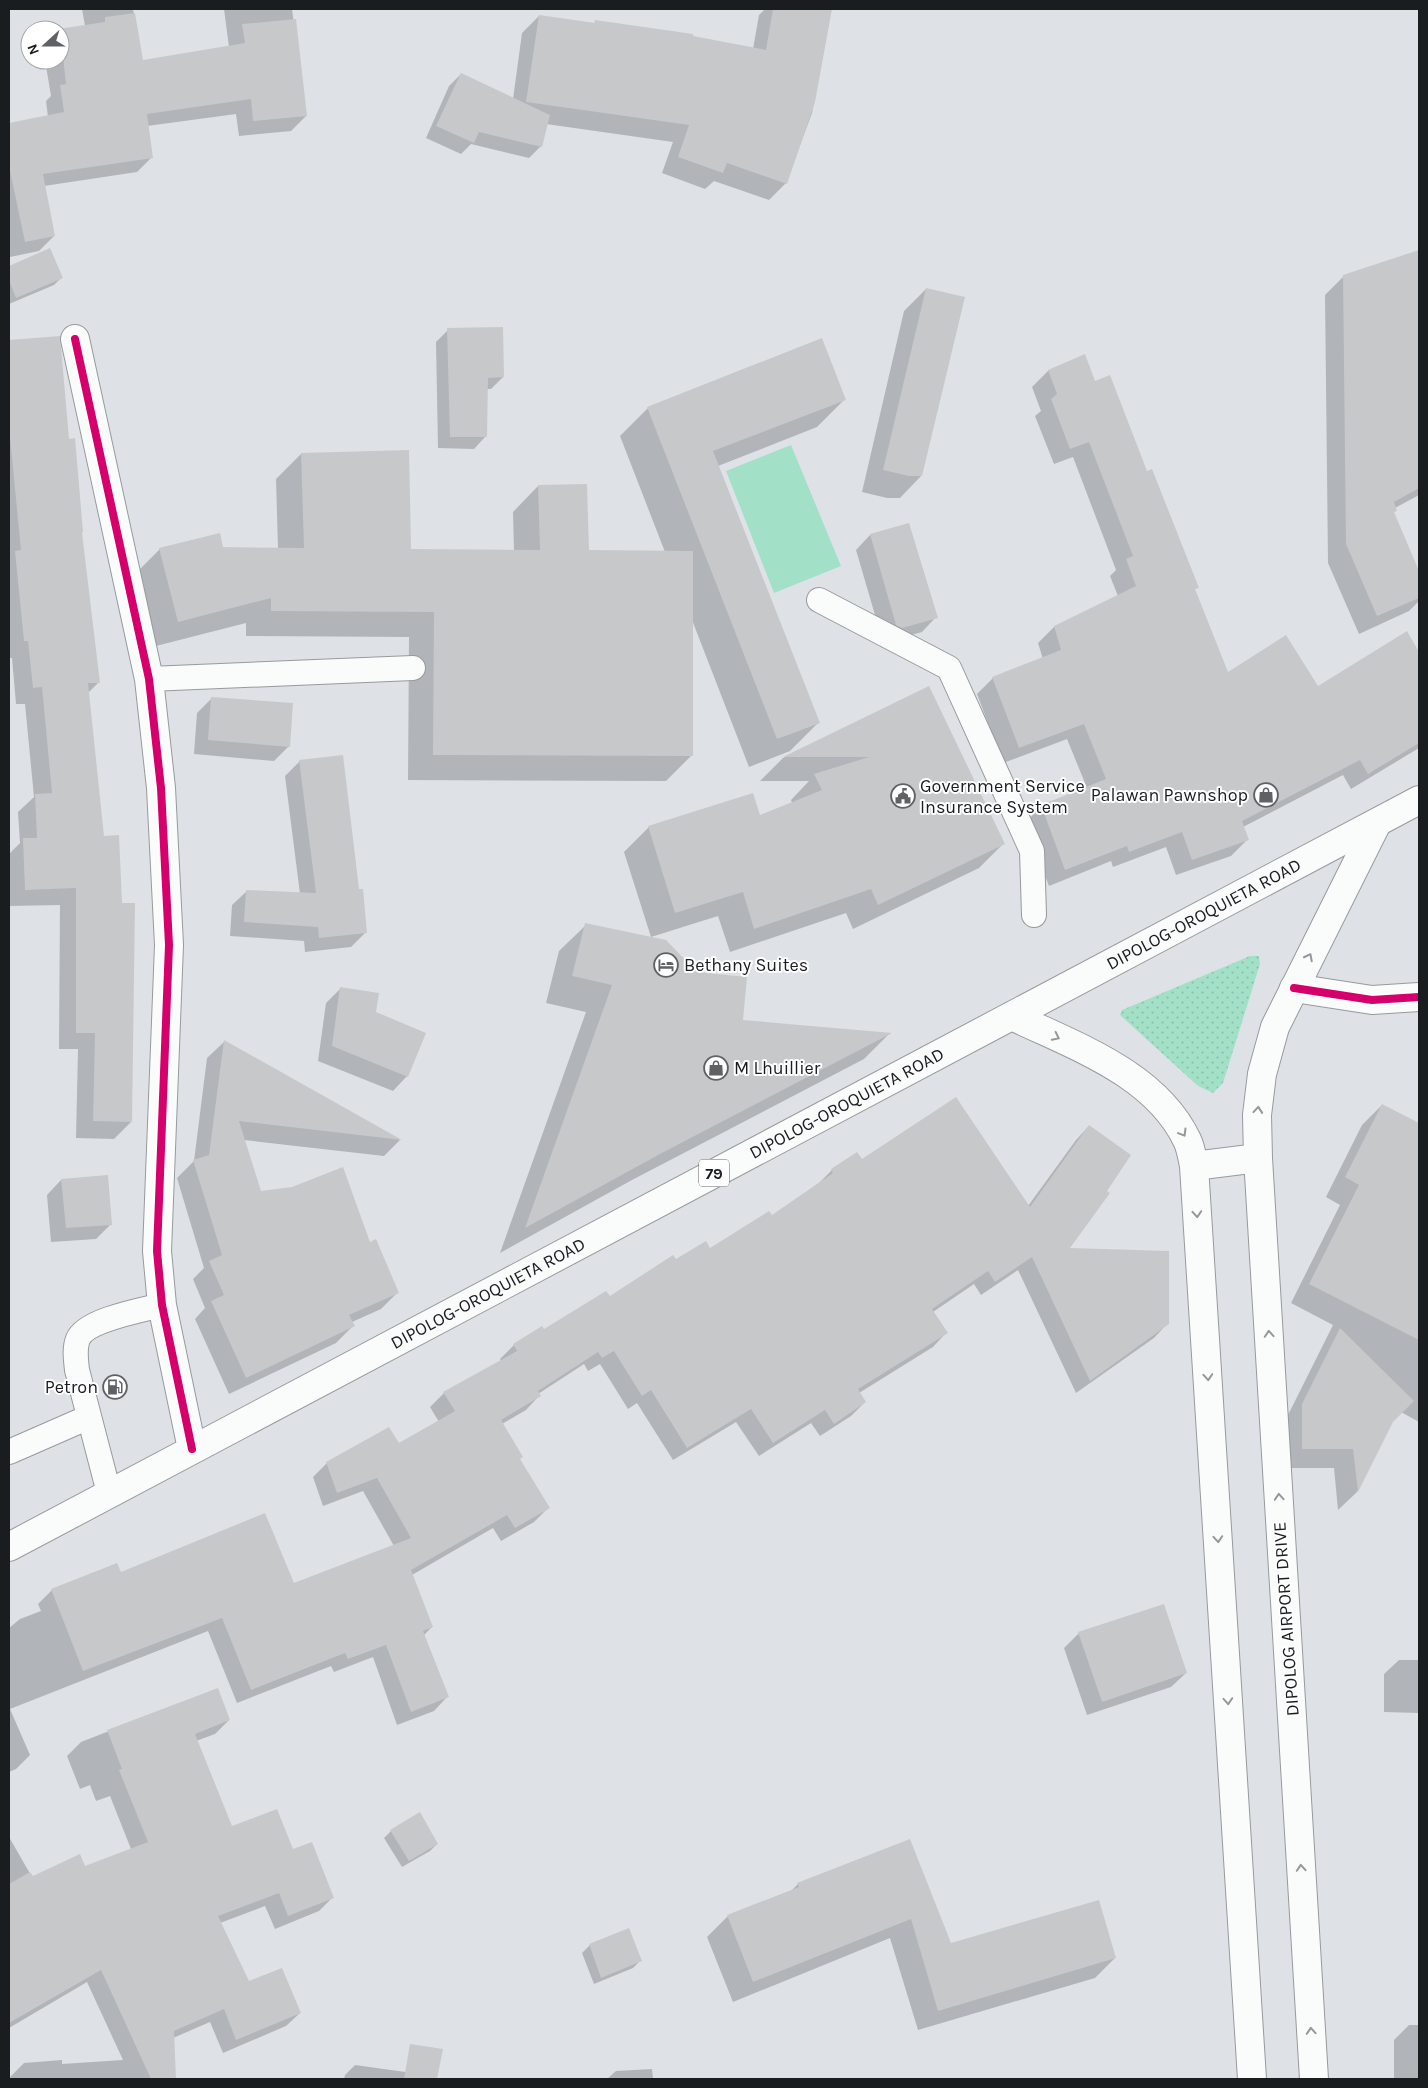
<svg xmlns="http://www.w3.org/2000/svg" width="1428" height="2088" font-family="Karla,sans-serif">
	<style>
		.grass { fill: url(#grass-dots) }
		.garden { fill: #a3e0c8 }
		.shadow { fill: #0003 }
		.building { fill: #c7c8c9 }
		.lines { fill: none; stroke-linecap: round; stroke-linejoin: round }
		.service-casing { stroke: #979a9d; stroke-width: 26 }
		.minor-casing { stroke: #979a9d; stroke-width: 30 }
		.secondary-casing { stroke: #979a9d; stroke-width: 30 }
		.trunk-casing { stroke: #979a9d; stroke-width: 30 }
		.service { stroke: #fafbfb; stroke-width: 24 }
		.minor { stroke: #fafbfb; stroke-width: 28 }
		.secondary { stroke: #fafbfb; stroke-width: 28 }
		.trunk { stroke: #fafbfb; stroke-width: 28 }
		.cycleway-casing { stroke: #fff; stroke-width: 11 }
		.cycleway { stroke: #d6006c; stroke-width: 8 }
		.oneway { stroke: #959798 }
		.labels { text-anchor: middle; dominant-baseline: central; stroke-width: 4; stroke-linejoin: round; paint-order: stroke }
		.shield { fill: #fff; stroke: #5f6163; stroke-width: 1 }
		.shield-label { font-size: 16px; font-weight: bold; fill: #1a1d20 }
		.poi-label { font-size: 18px; fill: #1a1d20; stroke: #fff; text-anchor: start }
		.street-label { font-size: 18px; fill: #1a1d20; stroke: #fff }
	</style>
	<defs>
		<pattern id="grass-dots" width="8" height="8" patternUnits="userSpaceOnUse" patternTransform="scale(1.25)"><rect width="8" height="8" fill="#a3e0c8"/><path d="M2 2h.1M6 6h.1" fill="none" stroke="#8cc0ac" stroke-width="1.8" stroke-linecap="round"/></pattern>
	</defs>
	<rect width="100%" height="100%" fill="#dee2e6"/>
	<path class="grass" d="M 1250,956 L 1259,956 L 1260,964 L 1223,1083 L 1213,1093 L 1198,1086 L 1120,1015 L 1122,1010 Z"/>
	<path class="garden" d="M 791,445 L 841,566 L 774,593 L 726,471 Z"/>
	<path class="shadow" d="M 82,9 L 133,9 L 142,61 L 229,47 L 224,9 L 292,9 L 306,116 L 291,131 L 239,136 L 236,114 L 147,126 L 152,157 L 137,172 L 44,186 L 54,236 L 39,251 L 10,257 L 9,125 L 48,117 L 46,101 L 51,96 L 45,60 L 60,60 L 58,30 L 85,26 Z
		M 765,9 L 831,9 L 812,113 L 786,183 L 769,200 L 714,181 L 705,189 L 662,173 L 673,142 L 546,124 L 541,146 L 529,158 L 471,144 L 461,154 L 426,138 L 449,86 L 461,74 L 513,99 L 522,33 L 539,16 L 593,24 L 596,21 L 753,49 L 759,15 Z
		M 50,249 L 61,278 L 54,285 L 9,304 L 9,267 Z
		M 1419,251 L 1419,495 L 1395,508 L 1393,513 L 1419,574 L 1419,601 L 1409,611 L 1359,634 L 1328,563 L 1325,295 L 1344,276 Z
		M 926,289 L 921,476 L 900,498 L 887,498 L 862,492 L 904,311 Z
		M 448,330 L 503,377 L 491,389 L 486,389 L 486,436 L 474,449 L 438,448 L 436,342 Z
		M 59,337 L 68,440 L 99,682 L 88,693 L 131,1122 L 114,1139 L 76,1138 L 78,1049 L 59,1049 L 60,905 L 9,906 L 9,854 L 20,843 L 18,812 L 34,797 L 25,704 L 16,704 L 12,658 L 9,658 L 9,342 Z
		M 1084,356 L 1094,383 L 1146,473 L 1197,587 L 1194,590 L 1227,674 L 1318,687 L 1406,633 L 1419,655 L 1419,748 L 1351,789 L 1343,775 L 1243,827 L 1247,840 L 1231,856 L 1176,875 L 1166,847 L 1113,867 L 1111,861 L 1049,886 L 1025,823 L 1041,806 L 1087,788 L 1067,739 L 1003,763 L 977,694 L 993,678 L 1043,659 L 1038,643 L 1054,627 L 1118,596 L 1110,576 L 1116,570 L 1073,457 L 1054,464 L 1035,416 L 1041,411 L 1032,387 L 1048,371 Z
		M 845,399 L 817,427 L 718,466 L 818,723 L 790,751 L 749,767 L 692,620 L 691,756 L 666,781 L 408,780 L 409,637 L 246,636 L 246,623 L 152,647 L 134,575 L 160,549 L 278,549 L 276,479 L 301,454 L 410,550 L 514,551 L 513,512 L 538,486 L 588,551 L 665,552 L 620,436 L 648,408 Z
		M 908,524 L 936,617 L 922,632 L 887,642 L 882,639 L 856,550 L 870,535 Z
		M 928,688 L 1003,844 L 979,868 L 853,929 L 846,913 L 730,952 L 718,916 L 651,937 L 624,852 L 649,827 L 759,816 L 792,803 L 791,800 L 809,781 L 760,781 L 783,758 Z
		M 212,698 L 289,746 L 274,761 L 194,754 L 197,713 Z
		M 300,761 L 357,890 L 366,932 L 351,947 L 305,952 L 304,941 L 230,936 L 232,905 L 247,891 L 300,894 L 285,776 Z
		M 586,925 L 742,1021 L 889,1034 L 864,1059 L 632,1180 L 500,1253 L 586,1012 L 546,1003 L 559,951 Z
		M 341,988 L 375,1013 L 407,1076 L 393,1091 L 318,1061 L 326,1003 Z
		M 224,1042 L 400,1140 L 384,1156 L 244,1140 L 260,1193 L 293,1189 L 369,1243 L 398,1292 L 381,1309 L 352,1322 L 353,1326 L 336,1343 L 229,1394 L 195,1319 L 205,1308 L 193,1279 L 204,1268 L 177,1178 L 194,1161 L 207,1058 Z
		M 1382,1105 L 1419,1125 L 1419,1422 L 1401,1412 L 1392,1421 L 1357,1492 L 1338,1510 L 1334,1468 L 1283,1468 L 1283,1425 L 1333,1325 L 1291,1303 L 1340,1205 L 1326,1197 L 1362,1125 Z
		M 1089,1126 L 1067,1249 L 1168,1323 L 1154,1338 L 1076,1393 L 1018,1270 L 981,1295 L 974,1284 L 933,1312 L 946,1333 L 933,1347 L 859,1393 L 865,1402 L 851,1416 L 820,1436 L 811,1423 L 759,1456 L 736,1422 L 673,1460 L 637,1403 L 628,1409 L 600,1364 L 588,1371 L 584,1364 L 538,1394 L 539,1396 L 526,1410 L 502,1424 L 519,1460 L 548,1508 L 534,1522 L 501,1541 L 493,1528 L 412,1575 L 432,1627 L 424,1635 L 447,1697 L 434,1711 L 397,1725 L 373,1657 L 334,1672 L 331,1666 L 237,1703 L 208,1631 L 10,1709 L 30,1755 L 16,1769 L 9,1772 L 9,1628 L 20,1619 L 41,1611 L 38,1604 L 52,1590 L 120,1574 L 293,1584 L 394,1546 L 363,1491 L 323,1506 L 313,1477 L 327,1463 L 398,1445 L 439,1422 L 430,1407 L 444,1393 L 501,1361 L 500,1359 L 514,1345 L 609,1298 L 676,1261 L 710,1250 L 771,1217 L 818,1184 L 832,1170 L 862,1161 L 1028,1206 L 1076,1140 Z
		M 61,1180 L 111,1224 L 96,1239 L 51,1242 L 47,1195 Z
		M 1079,1633 L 1186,1673 L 1171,1687 L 1087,1715 L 1064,1648 Z
		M 1399,1660 L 1419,1660 L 1419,1713 L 1384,1712 L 1384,1674 Z
		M 217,1689 L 229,1720 L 215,1734 L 196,1741 L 231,1828 L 292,1851 L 332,1898 L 319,1911 L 275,1929 L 265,1906 L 220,1923 L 249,1983 L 300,2013 L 286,2026 L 223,2053 L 210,2022 L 173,2038 L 174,2079 L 11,2079 L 10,2077 L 24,2063 L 62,2060 L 62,2064 L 123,2060 L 87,1982 L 9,2028 L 9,1837 L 32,1877 L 84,1868 L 131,1849 L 110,1796 L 96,1801 L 90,1785 L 80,1789 L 67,1756 L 81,1742 Z
		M 391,1831 L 437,1844 L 430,1851 L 402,1867 L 384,1838 Z
		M 909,1841 L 950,1945 L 1115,1958 L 1095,1978 L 918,2030 L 890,1938 L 733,2002 L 707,1937 L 727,1917 L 791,1891 L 798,1884 Z
		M 628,1930 L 640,1961 L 633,1968 L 594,1984 L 582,1953 L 589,1946 Z
		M 1409,2025 L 1419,2025 L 1419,2079 L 1394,2079 L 1394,2040 Z
		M 355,2065 L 427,2075 L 426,2079 L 344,2079 L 345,2075 Z
		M 652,2069 L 653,2079 L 607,2079 L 616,2071 Z"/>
	<path class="building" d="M 773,9 L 832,9 L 815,102 L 787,184 L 727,163 L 723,173 L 678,157 L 689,125 L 526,102 L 539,15 L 595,23 L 595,20 L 693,34 L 693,36 L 766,50 Z
		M 135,13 L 143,60 L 245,43 L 242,24 L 296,19 L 307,116 L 253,121 L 251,99 L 147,114 L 153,158 L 43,174 L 55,236 L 25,242 L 9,166 L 9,123 L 64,112 L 60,85 L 66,84 L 60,30 L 58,29 L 105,22 L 105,17 Z
		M 461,73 L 550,115 L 542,147 L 479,132 L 474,143 L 436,126 Z
		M 50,248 L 63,278 L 16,298 L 9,280 L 9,266 Z
		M 1419,250 L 1419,488 L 1394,502 L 1397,511 L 1394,512 L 1419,571 L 1419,598 L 1377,616 L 1346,544 L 1343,275 Z
		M 926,288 L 965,297 L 922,476 L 909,476 L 883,470 Z
		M 503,327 L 504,377 L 488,378 L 487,437 L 450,437 L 447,328 Z
		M 60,336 L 69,439 L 75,438 L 83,532 L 82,533 L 100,683 L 88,683 L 104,836 L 119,835 L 122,903 L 135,903 L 132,1122 L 93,1121 L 95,1033 L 76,1033 L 76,888 L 25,890 L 23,838 L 37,838 L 35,794 L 52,793 L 42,687 L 33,688 L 28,641 L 24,641 L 15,551 L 21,550 L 9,427 L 9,340 Z
		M 822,338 L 846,400 L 713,451 L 820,723 L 777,739 L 647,407 Z
		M 1085,354 L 1095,381 L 1110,375 L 1147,471 L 1152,469 L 1199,588 L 1195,589 L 1228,672 L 1286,635 L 1318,686 L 1407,631 L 1419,652 L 1419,743 L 1368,774 L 1360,760 L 1242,821 L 1249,840 L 1192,860 L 1182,832 L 1129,852 L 1127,846 L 1065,870 L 1041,805 L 1106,779 L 1084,724 L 1019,748 L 992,677 L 1061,650 L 1054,626 L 1136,586 L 1126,559 L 1133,556 L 1089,442 L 1070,449 L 1051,399 L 1057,394 L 1048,370 Z
		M 409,450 L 411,549 L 540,550 L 538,485 L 587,484 L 589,550 L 693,551 L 693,756 L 433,755 L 434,612 L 271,611 L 271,598 L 178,622 L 159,548 L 220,533 L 223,547 L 304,548 L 301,453 Z
		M 909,523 L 938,618 L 902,628 L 896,625 L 870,534 Z
		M 929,686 L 1005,844 L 878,905 L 871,889 L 754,929 L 743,892 L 675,913 L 648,826 L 753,793 L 760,815 L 822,790 L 814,774 L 869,757 L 783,757 Z
		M 211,697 L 293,703 L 290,747 L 208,740 Z
		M 343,755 L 359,889 L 363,889 L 367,933 L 319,938 L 318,927 L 244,922 L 246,890 L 316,893 L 299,760 Z
		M 585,923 L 666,940 L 697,972 L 747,977 L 743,1020 L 892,1033 L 660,1154 L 525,1228 L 612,985 L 572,976 Z
		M 340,987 L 379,993 L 376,1012 L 426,1033 L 408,1077 L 332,1046 Z
		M 224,1040 L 402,1140 L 239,1121 L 261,1191 L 292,1187 L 343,1167 L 370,1242 L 376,1239 L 399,1293 L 349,1315 L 355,1326 L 246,1378 L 211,1301 L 224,1295 L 209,1261 L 222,1255 L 193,1160 L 209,1155 Z
		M 956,1097 L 1030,1207 L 1089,1125 L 1131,1155 L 1107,1191 L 1110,1193 L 1070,1248 L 1169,1251 L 1169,1324 L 1090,1381 L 1032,1257 L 995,1282 L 988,1271 L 932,1309 L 948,1333 L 858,1389 L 866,1402 L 834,1424 L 825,1410 L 773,1443 L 751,1409 L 687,1448 L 651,1390 L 642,1396 L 614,1351 L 602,1358 L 598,1352 L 538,1391 L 541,1396 L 501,1420 L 523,1457 L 520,1459 L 550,1508 L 515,1528 L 507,1515 L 411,1570 L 433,1627 L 423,1631 L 449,1697 L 411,1712 L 386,1645 L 348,1659 L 345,1653 L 251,1690 L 222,1618 L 83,1671 L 51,1589 L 117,1563 L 121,1572 L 265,1513 L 294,1583 L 411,1538 L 377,1478 L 337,1493 L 326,1462 L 389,1427 L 399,1443 L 455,1411 L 443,1392 L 517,1351 L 513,1344 L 542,1326 L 544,1329 L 606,1291 L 610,1296 L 673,1255 L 676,1259 L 706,1241 L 710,1248 L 769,1211 L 772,1215 L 833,1173 L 831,1169 L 857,1152 L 862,1159 Z
		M 1382,1104 L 1419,1123 L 1419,1340 L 1309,1284 L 1359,1185 L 1345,1177 Z
		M 108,1175 L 112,1225 L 66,1228 L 61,1179 Z
		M 1340,1328 L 1414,1401 L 1393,1422 L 1358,1492 L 1353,1449 L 1302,1449 L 1302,1404 Z
		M 1164,1604 L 1187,1673 L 1102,1702 L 1078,1632 Z
		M 218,1688 L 230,1720 L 195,1734 L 232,1826 L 277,1809 L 293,1849 L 312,1842 L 334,1898 L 288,1916 L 279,1893 L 218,1916 L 249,1981 L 282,1968 L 301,2013 L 236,2040 L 224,2009 L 174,2031 L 176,2079 L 151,2079 L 101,1970 L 9,2023 L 9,1884 L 30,1872 L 33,1876 L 80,1854 L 85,1866 L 148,1842 L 119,1770 L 122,1769 L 107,1730 Z
		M 420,1812 L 438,1844 L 409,1861 L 390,1830 Z
		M 910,1839 L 951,1943 L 1099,1900 L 1116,1958 L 938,2011 L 911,1919 L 753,1982 L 727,1915 L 799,1887 L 797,1883 Z
		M 629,1928 L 642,1961 L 601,1978 L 589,1944 Z
		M 410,2044 L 443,2049 L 437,2079 L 404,2079 Z"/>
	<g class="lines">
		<g class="service-casing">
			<path id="service" d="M 819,600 L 949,668 L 1032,851 L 1034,915
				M 149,679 L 413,668
				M 9,1452 L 89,1417
				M 109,1493 L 77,1370 C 76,1360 74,1349 78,1339 C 86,1320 142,1310 162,1305"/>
		</g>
		<g class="minor-casing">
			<path id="minor" d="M 75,339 L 149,679 L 161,788 L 169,945 L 157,1251 L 162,1305 L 192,1449
				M 1294,988 L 1372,1000 L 1419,997"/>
		</g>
		<g class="secondary-casing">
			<path id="secondary" d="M 1012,1016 C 1074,1046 1155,1073 1187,1140 C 1191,1148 1192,1157 1194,1166 L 1252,2079
				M 1194,1166 L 1258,1158
				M 1314,2079 L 1258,1158 L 1257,1115 L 1262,1074 L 1275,1027 L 1377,823"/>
		</g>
		<g class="trunk-casing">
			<g id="trunk">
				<path id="s1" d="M 9,1547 L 1419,800"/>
			</g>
		</g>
		<use href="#service" class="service"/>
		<use href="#minor" class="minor"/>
		<use href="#secondary" class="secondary"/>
		<use href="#trunk" class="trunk"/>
		<g class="cycleway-casing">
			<path id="cycleway" d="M 75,339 L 149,679 L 161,788 L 169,945 L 157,1251 L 162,1305 L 192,1449
				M 1294,988 L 1372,1000 L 1419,997"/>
		</g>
		<use href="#cycleway" class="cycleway"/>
	</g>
	<defs><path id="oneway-chevron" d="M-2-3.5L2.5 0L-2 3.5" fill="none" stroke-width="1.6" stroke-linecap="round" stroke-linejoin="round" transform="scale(1.25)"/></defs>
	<g class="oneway">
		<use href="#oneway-chevron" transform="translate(1309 957) rotate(-63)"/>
		<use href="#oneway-chevron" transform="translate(1056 1037) rotate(26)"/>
		<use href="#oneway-chevron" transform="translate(1258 1110) rotate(-85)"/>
		<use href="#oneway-chevron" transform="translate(1183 1133) rotate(59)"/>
		<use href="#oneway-chevron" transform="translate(1197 1214) rotate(86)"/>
		<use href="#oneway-chevron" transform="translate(1269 1334) rotate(-94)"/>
		<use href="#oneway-chevron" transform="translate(1208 1377) rotate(86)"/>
		<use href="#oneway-chevron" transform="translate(1279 1497) rotate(-94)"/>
		<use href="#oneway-chevron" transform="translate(1218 1539) rotate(86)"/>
		<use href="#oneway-chevron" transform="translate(1228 1701) rotate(86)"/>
		<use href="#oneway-chevron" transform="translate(1301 1868) rotate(-94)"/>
		<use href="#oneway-chevron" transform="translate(1311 2031) rotate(-94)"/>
	</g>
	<defs>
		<g id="shop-ring" transform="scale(1.25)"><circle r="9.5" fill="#fff" stroke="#5f6265" stroke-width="1.5"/><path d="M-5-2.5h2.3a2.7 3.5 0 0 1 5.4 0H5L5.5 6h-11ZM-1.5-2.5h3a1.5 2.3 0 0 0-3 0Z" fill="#5f6265"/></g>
		<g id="civic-ring" transform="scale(1.25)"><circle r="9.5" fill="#fff" stroke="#5f6265" stroke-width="1.5"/><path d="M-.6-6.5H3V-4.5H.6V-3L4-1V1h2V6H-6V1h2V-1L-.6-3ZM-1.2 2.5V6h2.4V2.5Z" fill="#5f6265"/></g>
		<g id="hotel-ring" transform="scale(1.25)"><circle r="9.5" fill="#fff" stroke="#5f6265" stroke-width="1.5"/><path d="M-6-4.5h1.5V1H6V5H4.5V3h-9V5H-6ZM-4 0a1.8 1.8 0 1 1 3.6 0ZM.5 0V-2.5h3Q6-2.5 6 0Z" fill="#5f6265"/></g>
		<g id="fuel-ring" transform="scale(1.25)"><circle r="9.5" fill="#fff" stroke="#5f6265" stroke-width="1.5"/><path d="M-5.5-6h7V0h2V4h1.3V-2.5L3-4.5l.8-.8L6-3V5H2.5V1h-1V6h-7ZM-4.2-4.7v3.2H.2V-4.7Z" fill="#5f6265"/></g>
	</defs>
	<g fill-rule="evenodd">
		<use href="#shop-ring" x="1266" y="795"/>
		<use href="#civic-ring" x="903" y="796"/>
		<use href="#hotel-ring" x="666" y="965"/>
		<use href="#shop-ring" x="716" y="1068"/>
		<use href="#fuel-ring" x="115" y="1387"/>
	</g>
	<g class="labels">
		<rect class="shield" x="699" y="1159.5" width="30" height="27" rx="4"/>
		<g class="shield-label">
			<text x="714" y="1173">79</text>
		</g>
		<g class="poi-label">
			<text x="920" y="786">Government Service<tspan x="920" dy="21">Insurance System</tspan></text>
			<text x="1248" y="795" text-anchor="end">Palawan Pawnshop</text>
			<text x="684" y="965">Bethany Suites</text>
			<text x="734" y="1068">M Lhuillier</text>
			<text x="98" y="1387" text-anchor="end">Petron</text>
		</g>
		<g class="street-label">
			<text stroke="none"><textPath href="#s1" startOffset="1352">DIPOLOG-OROQUIETA ROAD</textPath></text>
			<text stroke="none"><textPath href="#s1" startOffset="948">DIPOLOG-OROQUIETA ROAD</textPath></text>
			<text stroke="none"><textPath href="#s1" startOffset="542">DIPOLOG-OROQUIETA ROAD</textPath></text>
			<text transform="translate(1286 1619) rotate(-94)">DIPOLOG AIRPORT DRIVE</text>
		</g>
	</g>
	<rect width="1428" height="2088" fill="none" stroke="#1a1d20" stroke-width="20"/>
	<g transform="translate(45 45) rotate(249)"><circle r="24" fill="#ffffff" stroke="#a3a5a6"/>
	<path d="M0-4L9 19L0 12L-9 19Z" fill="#5f6265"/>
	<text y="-8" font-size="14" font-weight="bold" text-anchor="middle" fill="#1a1d20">N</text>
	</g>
</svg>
